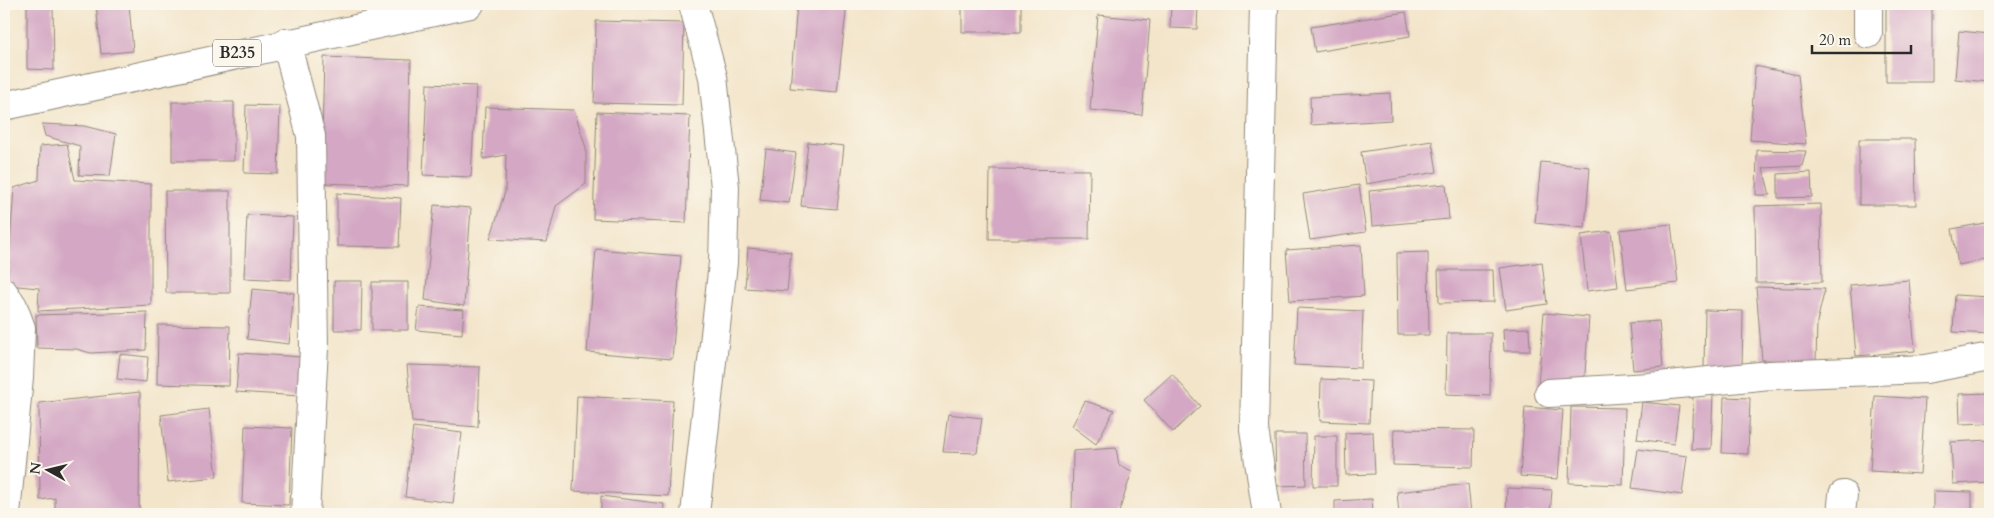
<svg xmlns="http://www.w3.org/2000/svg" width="1994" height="518" font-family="Cardo,serif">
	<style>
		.building { fill: #d4a8c4 }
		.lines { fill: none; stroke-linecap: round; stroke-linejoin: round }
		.minor-casing { stroke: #8f887a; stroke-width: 30 }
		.major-casing { stroke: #8f887a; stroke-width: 30 }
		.minor { stroke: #fff; stroke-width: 28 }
		.major { stroke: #fff; stroke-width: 28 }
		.labels { text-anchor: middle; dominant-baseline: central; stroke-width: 5; stroke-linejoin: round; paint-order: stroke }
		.shield { fill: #fbf7ec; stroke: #696865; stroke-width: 1 }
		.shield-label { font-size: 16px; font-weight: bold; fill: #2b2b2b }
	</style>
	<rect width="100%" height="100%" fill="#fbf7ec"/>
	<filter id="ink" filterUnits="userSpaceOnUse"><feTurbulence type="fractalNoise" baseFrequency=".02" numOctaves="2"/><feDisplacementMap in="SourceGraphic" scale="10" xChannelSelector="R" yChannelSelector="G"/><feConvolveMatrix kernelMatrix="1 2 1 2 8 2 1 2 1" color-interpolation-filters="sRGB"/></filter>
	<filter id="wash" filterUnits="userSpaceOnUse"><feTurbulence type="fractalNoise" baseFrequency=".0096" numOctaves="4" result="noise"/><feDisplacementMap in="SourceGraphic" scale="20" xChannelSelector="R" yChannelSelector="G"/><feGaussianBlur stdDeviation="1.12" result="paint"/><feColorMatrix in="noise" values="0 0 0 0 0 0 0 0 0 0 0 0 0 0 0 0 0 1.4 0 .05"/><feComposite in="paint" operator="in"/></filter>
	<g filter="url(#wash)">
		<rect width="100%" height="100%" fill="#f3e5ca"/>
		<g id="blocks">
			<path class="building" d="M 27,4 L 53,4 L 54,70 L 27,69 Z
				M 96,4 L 129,4 L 133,51 L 101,54 Z
				M 797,4 L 847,4 L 837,92 L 790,88 Z
				M 894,4 L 914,4 L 896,9 Z
				M 962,4 L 1021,4 L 1021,32 L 962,32 Z
				M 1171,4 L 1198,4 L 1197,29 L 1170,28 Z
				M 1886,4 L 1932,4 L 1932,82 L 1886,82 Z
				M 1406,12 L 1410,36 L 1315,52 L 1311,27 Z
				M 1098,15 L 1150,20 L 1142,115 L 1090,110 Z
				M 596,21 L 684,23 L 682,105 L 594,103 Z
				M 1959,31 L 1990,34 L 1990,82 L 1955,79 Z
				M 324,57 L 411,60 L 408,186 L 321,183 Z
				M 1755,66 L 1798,75 L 1806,144 L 1750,140 Z
				M 427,84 L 476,86 L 471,177 L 423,175 Z
				M 1390,93 L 1391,120 L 1311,125 L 1310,97 Z
				M 172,102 L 234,102 L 234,161 L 172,161 Z
				M 246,105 L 280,106 L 278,174 L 244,173 Z
				M 485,107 L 574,110 L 586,148 L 586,184 L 556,206 L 547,242 L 490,239 L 505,192 L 506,155 L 483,159 Z
				M 597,112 L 690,116 L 686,223 L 593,219 Z
				M 42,124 L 84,126 L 116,134 L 110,176 L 79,175 L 80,146 L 45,136 Z
				M 1859,139 L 1915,139 L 1916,205 L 1859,205 Z
				M 1432,141 L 1437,172 L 1366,184 L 1361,152 Z
				M 808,142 L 844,146 L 837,209 L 801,206 Z
				M 67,144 L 75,180 L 151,184 L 151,305 L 38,311 L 39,288 L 7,285 L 14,188 L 39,180 L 40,146 Z
				M 766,149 L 796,153 L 789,203 L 760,200 Z
				M 1757,150 L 1806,151 L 1802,166 L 1763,168 L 1770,195 L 1756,195 Z
				M 1541,162 L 1590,167 L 1585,228 L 1535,223 Z
				M 990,169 L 1090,170 L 1089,239 L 989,239 Z
				M 1811,172 L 1812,197 L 1778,198 L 1778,174 Z
				M 1446,184 L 1449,219 L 1372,226 L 1369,191 Z
				M 1359,185 L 1366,232 L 1310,240 L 1303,194 Z
				M 165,191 L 230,191 L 230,293 L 166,293 Z
				M 337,193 L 401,198 L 399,247 L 337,246 Z
				M 1821,204 L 1822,282 L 1756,283 L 1755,206 Z
				M 434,205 L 471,208 L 464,306 L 425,300 Z
				M 247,215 L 293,217 L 291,280 L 244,278 Z
				M 1990,222 L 1990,259 L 1958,265 L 1952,229 Z
				M 1671,224 L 1678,283 L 1627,289 L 1620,230 Z
				M 1611,231 L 1618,287 L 1587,291 L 1581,235 Z
				M 1361,245 L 1364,296 L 1290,301 L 1286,250 Z
				M 748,248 L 791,252 L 787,291 L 745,288 Z
				M 596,249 L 681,256 L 672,359 L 587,352 Z
				M 1428,252 L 1429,335 L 1398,335 L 1397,253 Z
				M 1542,262 L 1547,304 L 1506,310 L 1500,268 Z
				M 1438,270 L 1493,270 L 1494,302 L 1439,303 Z
				M 1909,280 L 1915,351 L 1856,356 L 1850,285 Z
				M 334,281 L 362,281 L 361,330 L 334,330 Z
				M 372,282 L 408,282 L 408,330 L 372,330 Z
				M 1756,287 L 1825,289 L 1817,322 L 1816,362 L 1762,360 Z
				M 252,289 L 294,293 L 289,344 L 247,339 Z
				M 1955,295 L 1990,297 L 1990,334 L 1953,332 Z
				M 419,307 L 464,310 L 462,334 L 416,330 Z
				M 1297,308 L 1363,311 L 1361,368 L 1294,365 Z
				M 1705,310 L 1743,311 L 1742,370 L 1704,370 Z
				M 147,312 L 146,350 L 91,353 L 76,349 L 37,348 L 36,315 Z
				M 1544,313 L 1589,317 L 1584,387 L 1538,384 Z
				M 1659,321 L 1663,367 L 1633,370 L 1629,323 Z
				M 158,325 L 230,326 L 229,386 L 157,384 Z
				M 1529,328 L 1530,351 L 1504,351 L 1503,329 Z
				M 1447,333 L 1491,333 L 1490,396 L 1446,394 Z
				M 239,353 L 302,357 L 300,396 L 236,392 Z
				M 120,354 L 148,357 L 146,382 L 117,379 Z
				M 407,365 L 480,367 L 478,427 L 412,422 Z
				M 1172,374 L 1200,406 L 1173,432 L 1144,400 Z
				M 1321,379 L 1371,381 L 1369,423 L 1320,421 Z
				M 140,392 L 139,514 L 55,514 L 55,498 L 40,500 L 39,403 Z
				M 1990,393 L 1990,423 L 1960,424 L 1959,394 Z
				M 1693,394 L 1713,394 L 1711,449 L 1691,449 Z
				M 577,396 L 673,401 L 668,496 L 573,491 Z
				M 1875,396 L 1925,399 L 1920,474 L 1870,471 Z
				M 1724,397 L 1750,398 L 1748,454 L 1722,453 Z
				M 1085,401 L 1114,410 L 1096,444 L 1072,426 Z
				M 1642,402 L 1679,406 L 1674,444 L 1637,439 Z
				M 1525,407 L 1563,410 L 1558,479 L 1520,476 Z
				M 1571,407 L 1625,408 L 1623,485 L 1569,483 Z
				M 209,409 L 217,477 L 168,482 L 161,415 Z
				M 948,414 L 982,418 L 977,453 L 943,452 Z
				M 245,426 L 292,428 L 289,505 L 242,503 Z
				M 413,427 L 462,433 L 453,503 L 405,497 Z
				M 1394,429 L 1474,430 L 1473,467 L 1393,465 Z
				M 1373,432 L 1375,474 L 1346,475 L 1345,433 Z
				M 1275,434 L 1305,434 L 1306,485 L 1276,486 Z
				M 1314,436 L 1337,436 L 1337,486 L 1313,486 Z
				M 1990,440 L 1990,482 L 1953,484 L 1951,442 Z
				M 1116,448 L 1119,465 L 1132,471 L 1119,512 L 1072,514 L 1073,451 Z
				M 1638,449 L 1687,456 L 1682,495 L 1632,488 Z
				M 1468,484 L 1471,514 L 1399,514 L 1397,492 Z
				M 1507,488 L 1552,490 L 1550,514 L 1506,514 Z
				M 1933,491 L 1972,492 L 1972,514 L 1933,514 Z
				M 601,496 L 664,504 L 663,514 L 601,514 Z
				M 1372,499 L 1373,514 L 1335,514 L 1335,501 Z"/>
		</g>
	</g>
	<g filter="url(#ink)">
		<use href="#blocks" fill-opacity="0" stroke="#8f887a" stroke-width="1"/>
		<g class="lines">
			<g class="minor-casing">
				<path id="minor" d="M 693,4 L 713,77 L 725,187 L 723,263 L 695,514
					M 1264,4 L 1254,429 L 1267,514
					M 1868,4 L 1868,34
					M 286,42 L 311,136 L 314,348 L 305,514
					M 4,293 L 13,306 L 21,328 L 19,377 L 6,514
					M 1549,393 L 1649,387 L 1770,375 L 1926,369 L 1990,357
					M 1841,514 L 1843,495"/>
			</g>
			<g class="major-casing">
				<path id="major" d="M 4,106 L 470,4"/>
			</g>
			<use href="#minor" class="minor"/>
			<use href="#major" class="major"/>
		</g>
	</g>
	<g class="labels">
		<rect class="shield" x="213" y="39.5" width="48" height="27" rx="4"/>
		<g class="shield-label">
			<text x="237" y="53">B235</text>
		</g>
	</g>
	<rect width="1994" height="518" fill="none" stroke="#fbf7ec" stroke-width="20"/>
	<g transform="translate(48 470) rotate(278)" stroke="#fbf7ec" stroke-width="4" paint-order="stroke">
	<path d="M0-4L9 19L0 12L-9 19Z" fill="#2b2b2b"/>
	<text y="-8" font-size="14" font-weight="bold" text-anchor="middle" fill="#2b2b2b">N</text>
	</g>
	<path d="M1812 45v8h99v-8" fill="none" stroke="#2b2b2b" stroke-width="2.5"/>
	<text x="1819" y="45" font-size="15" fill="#2b2b2b" stroke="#fbf7ec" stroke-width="4" paint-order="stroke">20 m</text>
</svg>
